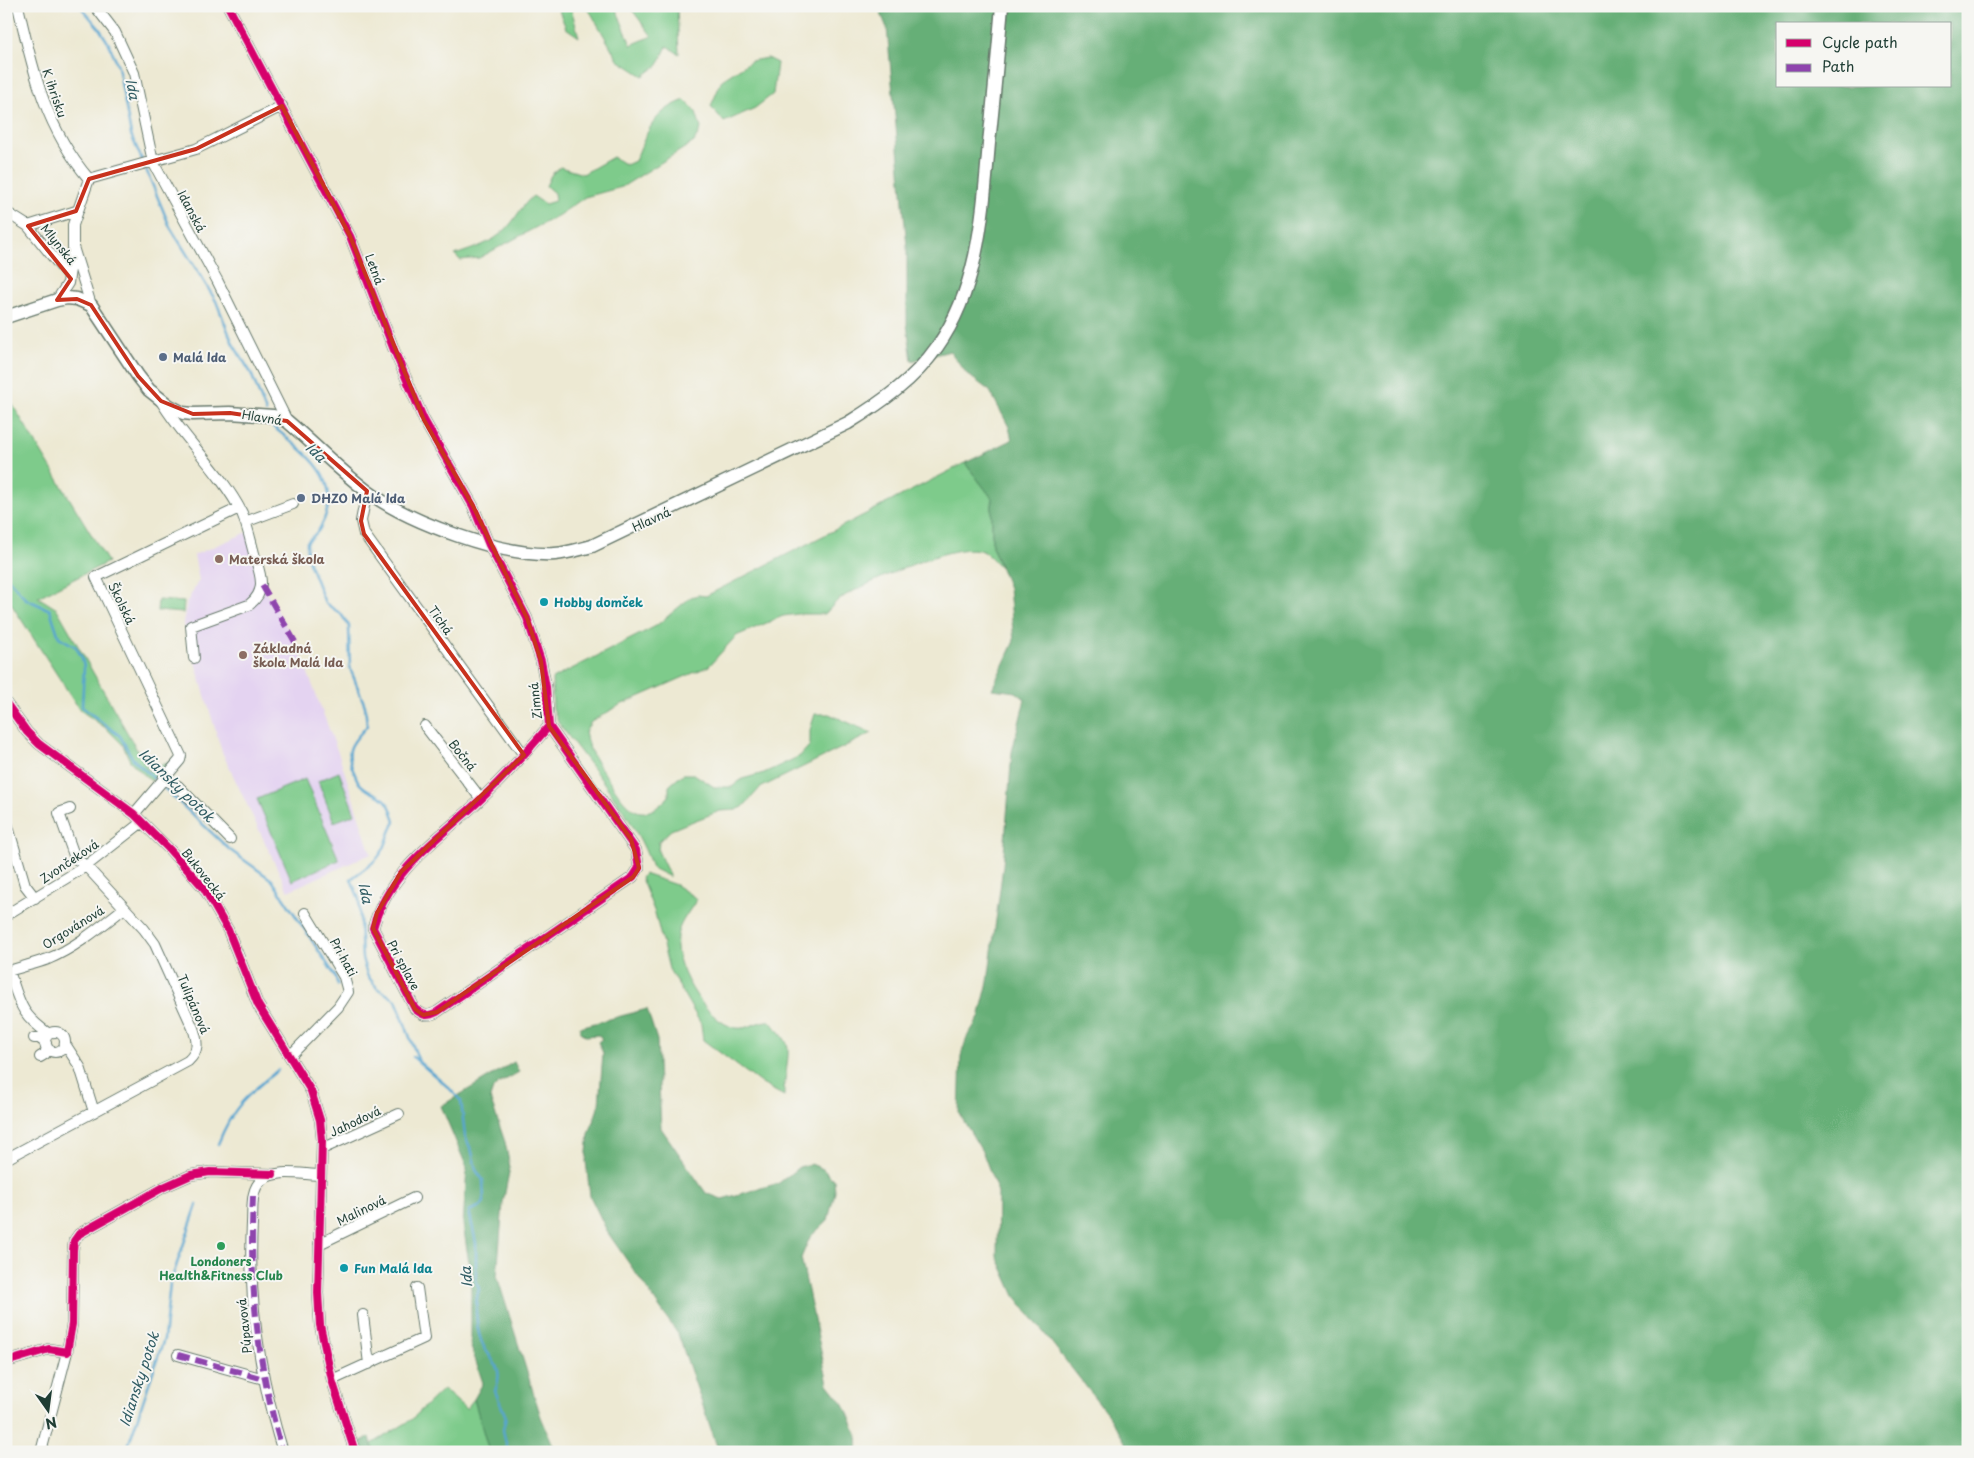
<svg xmlns="http://www.w3.org/2000/svg" width="1974" height="1458" font-family="'Playpen Sans',sans-serif">
	<style>
		.built { fill: #e4d3f1 }
		.green { fill: #7ecb8b; stroke: #4e8460 }
		.forest { fill: #66af77; stroke: #427656; fill-rule: evenodd }
		.lines { fill: none; stroke-linecap: round; stroke-linejoin: round }
		.stream { stroke: #57a5d0; stroke-width: 2.5 }
		.minor-casing { stroke: #67796c; stroke-width: 12 }
		.major-casing { stroke: #67796c; stroke-width: 15 }
		.minor { stroke: #fff; stroke-width: 10 }
		.major { stroke: #fff; stroke-width: 12 }
		.quiet { stroke: #8e44ad; stroke-width: 6; stroke-dasharray: 12 6; stroke-linecap: butt }
		.cycleway-casing { stroke: #f6f6f2; stroke-width: 11 }
		.cycleway { stroke: #d6006c; stroke-width: 8 }
		.marked { fill: none; stroke: #c8321e; stroke-width: 4; stroke-linejoin: round }
		.service-dot { fill: #5c6f8a; stroke: #f6f6f2; stroke-width: 2 }
		.education-dot { fill: #8d6e63; stroke: #f6f6f2; stroke-width: 2 }
		.culture-dot { fill: #0f9aa8; stroke: #f6f6f2; stroke-width: 2 }
		.leisure-dot { fill: #2e9e5b; stroke: #f6f6f2; stroke-width: 2 }
		.labels { text-anchor: middle; dominant-baseline: central; stroke-width: 4; stroke-linejoin: round; paint-order: stroke }
		.street-label { font-size: 12px; fill: #1f3d34; stroke: #f6f6f2 }
		.service-label { font-size: 12px; font-weight: bold; fill: #4e5e75; stroke: #f6f6f2; text-anchor: start }
		.education-label { font-size: 12px; font-weight: bold; fill: #785e54; stroke: #f6f6f2; text-anchor: start }
		.culture-label { font-size: 12px; font-weight: bold; fill: #0d838f; stroke: #f6f6f2; text-anchor: start }
		.leisure-label { font-size: 12px; font-weight: bold; fill: #27864d; stroke: #f6f6f2 }
		.water-label { font-size: 14px; font-style: italic; fill: #305c63; stroke: #f6f6f2 }
	</style>
	<rect width="100%" height="100%" fill="#f6f6f2"/>
	<filter id="ink" filterUnits="userSpaceOnUse"><feTurbulence type="fractalNoise" baseFrequency=".02" numOctaves="2"/><feDisplacementMap in="SourceGraphic" scale="10" xChannelSelector="R" yChannelSelector="G"/><feConvolveMatrix kernelMatrix="1 2 1 2 8 2 1 2 1" color-interpolation-filters="sRGB"/></filter>
	<filter id="wash" filterUnits="userSpaceOnUse"><feTurbulence type="fractalNoise" baseFrequency=".0096" numOctaves="4" result="noise"/><feDisplacementMap in="SourceGraphic" scale="20" xChannelSelector="R" yChannelSelector="G"/><feGaussianBlur stdDeviation="1.12" result="paint"/><feColorMatrix in="noise" values="0 0 0 0 0 0 0 0 0 0 0 0 0 0 0 0 0 1.4 0 .05"/><feComposite in="paint" operator="in"/></filter>
	<g filter="url(#wash)">
		<rect width="100%" height="100%" fill="#ede9d3"/>
		<path class="built" d="M 248,532 L 262,585 L 298,647 L 340,758 L 371,854 L 288,891 L 222,752 L 183,622 L 187,602 L 199,580 L 194,555 Z"/>
		<path class="green" d="M 557,6 L 573,6 L 571,8 L 579,37 L 566,28 Z
			M 584,6 L 615,6 L 631,45 L 652,36 L 629,6 L 677,6 L 679,54 L 667,46 L 658,65 L 643,76 L 618,60 L 591,13 Z
			M 767,58 L 777,63 L 773,94 L 755,108 L 724,122 L 711,106 L 722,80 L 751,61 Z
			M 685,100 L 696,112 L 701,128 L 694,142 L 622,187 L 585,197 L 559,215 L 479,258 L 460,260 L 455,255 C 474,248 491,244 506,229 C 516,219 521,206 533,196 L 545,204 L 555,201 L 554,193 L 546,186 L 551,175 L 560,167 L 583,174 L 613,157 L 626,165 L 635,161 C 648,131 652,112 685,100 Z
			M 6,401 L 11,402 L 108,562 L 38,597 L 57,609 L 149,771 L 171,761 L 151,781 L 130,761 L 123,745 L 107,729 L 80,710 L 6,596 Z
			M 965,463 L 992,498 L 992,546 L 1000,567 C 994,561 987,551 979,550 C 951,543 873,581 846,595 L 837,601 L 825,614 L 798,614 L 783,616 L 736,636 L 709,666 L 618,706 L 591,722 L 585,732 C 588,751 598,764 609,780 C 626,807 641,828 669,796 L 669,786 L 683,774 L 694,774 L 714,787 L 732,787 L 742,779 L 764,773 L 800,756 L 810,745 L 810,730 L 815,714 L 829,714 L 872,733 L 760,788 L 743,807 L 736,810 L 720,811 L 688,823 L 671,830 L 659,841 L 658,851 L 670,877 L 652,868 C 637,819 588,764 558,722 L 553,708 L 552,679 L 656,626 L 691,597 L 698,595 L 706,596 Z
			M 158,600 L 184,602 L 183,613 L 157,611 Z
			M 339,772 L 355,814 L 334,822 L 318,781 Z
			M 305,779 L 339,860 L 292,881 L 257,799 Z
			M 644,874 L 676,885 L 697,899 C 691,909 681,921 678,932 C 669,961 706,1023 736,1028 C 748,1030 758,1020 770,1021 C 775,1028 784,1036 787,1044 C 791,1054 783,1082 784,1096 L 762,1084 L 703,1040 L 701,1024 L 669,969 L 655,913 L 641,878 Z
			M 443,1389 L 466,1409 L 474,1399 L 490,1452 L 374,1452 L 372,1444 L 411,1420 Z"/>
		<path class="forest" d="M 878,6 L 1968,6 L 1968,1452 L 1131,1452 L 1110,1417 L 1015,1296 L 997,1256 L 998,1193 L 983,1153 L 959,1113 L 961,1056 L 967,1037 L 979,1018 L 988,982 L 1003,866 L 1012,752 L 1025,699 L 1016,692 L 992,689 L 1014,641 L 1009,588 L 992,546 L 992,498 L 965,463 L 1012,440 L 1009,427 L 990,391 L 967,374 L 950,351 L 912,361 L 907,325 L 907,247 L 887,28 ZM 1778,24 L 1950,24 L 1950,86 L 1778,86 Z
			M 647,1009 L 657,1040 L 661,1128 L 706,1193 L 722,1199 L 779,1183 L 799,1167 L 811,1164 L 823,1169 L 834,1180 L 835,1192 L 828,1220 L 810,1237 L 801,1258 L 828,1384 L 844,1404 L 857,1434 L 858,1452 L 719,1452 L 678,1334 L 608,1233 L 590,1196 L 586,1161 L 589,1134 L 599,1105 L 603,1053 L 598,1042 L 602,1039 L 599,1035 L 585,1036 L 580,1031 L 580,1027 Z
			M 514,1062 L 519,1072 L 498,1084 L 493,1089 L 490,1098 L 505,1142 L 510,1167 L 503,1203 L 497,1276 L 541,1417 L 556,1452 L 489,1452 L 474,1399 L 483,1383 L 471,1347 L 471,1276 L 463,1224 L 467,1168 L 441,1106 Z
			M 370,1437 L 374,1452 L 360,1452 L 357,1443 Z"/>
		<g class="lines">
			<path class="stream" d="M 80,6 L 99,28 L 109,44 L 118,66 L 131,135 L 143,162
				M 145,167 L 170,227 L 216,301 L 233,344 L 251,373 L 266,412
				M 268,419 L 270,424 C 304,453 348,477 320,528 C 318,533 311,537 307,542 L 307,557 L 325,603 L 341,614 L 349,626 L 350,668 L 365,706 L 367,726 C 353,742 344,748 353,770 C 355,774 357,781 360,784 C 378,801 387,789 395,822 C 389,831 388,841 383,850 C 376,863 362,870 351,879 L 359,899 L 362,958 L 367,975 L 377,988 L 396,1000 L 419,1062
				M 6,576 L 26,599 L 50,610 L 59,637 L 76,647 L 82,658 L 84,667 L 82,707 L 120,736 L 133,759 L 158,782
				M 162,786 L 230,850 L 272,880 L 334,974 L 338,985
				M 413,1057 L 449,1088 L 461,1101 L 465,1136 L 472,1152 L 476,1170 L 483,1180 L 484,1202 L 481,1206 L 469,1211 L 476,1243 L 476,1281 L 479,1289 C 474,1304 476,1333 484,1347 C 494,1364 504,1368 495,1391 L 506,1417 L 503,1430 L 508,1452
				M 218,1144 C 233,1106 247,1095 278,1070
				M 129,1443 L 164,1339 L 170,1284 L 197,1205
				M 126,1452 L 126,1450"/>
		</g>
	</g>
	<g filter="url(#ink)">
		<g class="lines">
			<g class="minor-casing">
				<path id="minor" d="M 18,6 C 33,71 45,127 89,179
					M 95,6 L 115,32 L 134,73 L 153,162 L 217,280 L 287,421
					M 228,6 L 350,236 L 394,350 L 424,420 L 473,506 L 489,545 L 527,618 L 541,661 L 546,687 L 549,726 L 636,850 L 639,868 L 633,877 L 437,1012 C 427,1017 424,1016 415,1009 L 373,928 C 389,870 440,838 481,799 C 506,776 527,751 549,726
					M 6,212 L 28,226 L 76,211
					M 28,226 L 69,277
					M 57,300 L 68,283 L 73,250
					M 91,305 L 73,247 L 73,225 L 89,179 L 196,149 L 282,106
					M 161,401 C 185,441 221,472 242,513 C 248,527 251,543 255,557 C 261,576 267,591 249,605 L 191,626 L 194,658
					M 367,491 L 361,521 L 364,534 L 524,755
					M 245,522 L 293,504
					M 6,703 L 27,732 L 39,744 L 134,814 L 169,849 L 204,888 L 228,930 L 258,1005 L 311,1091 L 320,1120 L 322,1140 L 318,1293 L 320,1325 L 332,1380 L 355,1452
					M 425,726 L 481,799
					M 163,779 L 178,786 L 230,839
					M 134,814 L 180,760 L 181,756 L 96,577 L 239,508
					M 6,820 L 25,885 L 35,898
					M 6,915 L 86,866 L 142,822
					M 9,971 C 20,1003 20,1014 49,1034
					M 6,972 C 20,967 34,964 48,959 C 75,948 100,927 123,909
					M45 1042a10 10 0 1 1 20 0a10 10 0 1 1-20 0Z
					M 34,1038 L 39,1038 L 46,1043
					M 65,1044 L 80,1067 L 94,1112
					M 290,1056 L 338,1007 L 348,992 L 344,977 L 305,913
					M 40,1057 L 45,1054 L 47,1047
					M 322,1149 L 399,1114
					M 6,1159 L 188,1061 C 199,1051 198,1042 193,1028 L 155,944 L 144,929 L 86,866 L 75,858 L 59,813 L 70,809
					M 319,1244 L 414,1198
					M 363,1315 L 369,1364
					M 178,1355 L 264,1379
					M 6,1362 L 49,1349 L 67,1352 L 72,1324 L 73,1250 L 74,1241 L 79,1234 L 164,1187 L 191,1175 L 210,1172 L 273,1174
					M 332,1380 L 424,1338 L 417,1288
					M 41,1452 L 67,1352
					M 283,1452 C 260,1378 248,1300 252,1223 C 253,1209 250,1189 262,1180 C 276,1168 304,1175 321,1175"/>
			</g>
			<g class="major-casing">
				<path id="major" d="M 6,317 L 57,300 L 67,298 L 77,299 L 91,305 L 138,376 L 149,390 L 168,405 L 183,413 L 193,414 L 230,413 L 273,416 L 287,421 C 314,444 339,470 367,491 C 408,522 503,557 555,554 C 568,553 580,549 592,546 L 848,423 C 882,402 914,380 937,347 C 979,288 983,212 989,143 C 994,97 998,52 1002,6"/>
			</g>
			<use href="#minor" class="minor"/>
			<use href="#major" class="major"/>
			<path class="quiet" d="M 262,585 L 298,647
				M 253,1196 C 249,1283 257,1367 283,1452
				M 178,1355 L 264,1379"/>
			<g class="cycleway-casing">
				<path id="cycleway" d="M 228,6 L 350,236 L 394,350 L 424,420 L 473,506 L 489,545 L 527,618 L 541,661 L 546,687 L 549,726 L 636,850 L 639,868 L 633,877 L 437,1012 C 427,1017 424,1016 415,1009 L 373,928 C 389,870 440,838 481,799 C 506,776 527,751 549,726
					M 6,703 L 27,732 L 39,744 L 134,814 L 169,849 L 204,888 L 228,930 L 258,1005 L 311,1091 L 320,1120 L 322,1140 L 318,1293 L 320,1325 L 332,1380 L 355,1452
					M 6,1362 L 49,1349 L 67,1352 L 72,1324 L 73,1250 L 74,1241 L 79,1234 L 164,1187 L 191,1175 L 210,1172 L 273,1174"/>
			</g>
			<use href="#cycleway" class="cycleway"/>
		</g>
	</g>
	<path class="marked" d="M 282,106 L 350,236 L 424,420 L 473,506 L 527,618 L 541,661 L 549,726 L 631,839 L 639,868 L 633,877 L 437,1012 L 423,1015 L 415,1009 L 373,928 L 377,913 L 401,872 L 524,755 L 364,534 L 361,521 L 367,491 L 287,421 L 230,413 L 193,414 L 161,401 L 138,376 L 91,305 L 77,299 L 57,300 L 71,279 L 28,226 L 76,211 L 89,179 L 196,149 Z"/>
	<g class="service-dot">
		<circle cx="163" cy="357" r="5"/>
		<circle cx="301" cy="498" r="5"/>
	</g>
	<g class="education-dot">
		<circle cx="219" cy="559" r="5"/>
		<circle cx="243" cy="655" r="5"/>
	</g>
	<g class="culture-dot">
		<circle cx="544" cy="602" r="5"/>
		<circle cx="344" cy="1268" r="5"/>
	</g>
	<circle class="leisure-dot" cx="221" cy="1246" r="5"/>
	<g class="labels">
		<g class="street-label">
			<text transform="translate(55 93) rotate(71)">K ihrisku</text>
			<text transform="translate(192 211) rotate(62)">Idanská</text>
			<text transform="translate(59 244) rotate(51)">Mlynská</text>
			<text transform="translate(375 269) rotate(69)">Letná</text>
			<text transform="translate(262 417) rotate(9)">Hlavná</text>
			<text transform="translate(651 519) rotate(-25)">Hlavná</text>
			<text transform="translate(122 603) rotate(64)">Školská</text>
			<text transform="translate(441 620) rotate(55)">Tichá</text>
			<text transform="translate(535 701) rotate(-96)">Zimná</text>
			<text transform="translate(463 755) rotate(52)">Bočná</text>
			<text transform="translate(69 861) rotate(-34)">Zvončeková</text>
			<text transform="translate(204 874) rotate(52)">Bukovecká</text>
			<text transform="translate(73 927) rotate(-32)">Orgovánová</text>
			<text transform="translate(344 957) rotate(61)">Pri hati</text>
			<text transform="translate(404 965) rotate(62)">Pri splave</text>
			<text transform="translate(194 1004) rotate(67)">Tulipánová</text>
			<text transform="translate(355 1121) rotate(-25)">Jahodová</text>
			<text transform="translate(361 1210) rotate(-26)">Malinová</text>
			<text transform="translate(244 1326) rotate(-96)">Púpavová</text>
		</g>
		<g class="service-label">
			<text x="173" y="357">Malá Ida</text>
			<text x="311" y="498">DHZO Malá Ida</text>
		</g>
		<g class="education-label">
			<text x="229" y="559">Materská škola</text>
			<text x="253" y="648">Základná<tspan x="253" dy="14">škola Malá Ida</tspan></text>
		</g>
		<g class="culture-label">
			<text x="554" y="602">Hobby domček</text>
			<text x="354" y="1268">Fun Malá Ida</text>
		</g>
		<g class="leisure-label">
			<text x="221" y="1261">Londoners<tspan x="221" dy="14">Health&amp;Fitness Club</tspan></text>
		</g>
		<g class="water-label">
			<text transform="translate(133 89) rotate(79)">Ida</text>
			<text transform="translate(316 452) rotate(44)">Ida</text>
			<text transform="translate(177 785) rotate(44)">Idiansky potok</text>
			<text transform="translate(366 893) rotate(78)">Ida</text>
			<text transform="translate(466 1277) rotate(-94)">Ida</text>
			<text transform="translate(139 1379) rotate(-72)">Idiansky potok</text>
		</g>
	</g>
	<rect width="1974" height="1458" fill="none" stroke="#f6f6f2" stroke-width="25"/>
	<rect x="1776" y="22" width="175" height="65" fill="#f6f6f2" stroke="#a0aca6"/>
	<rect x="1786" y="39" width="25" height="8" fill="#d6006c" stroke="#a0aca6"/>
	<text x="1822" y="48" font-size="15" fill="#1f3d34">Cycle path</text>
	<rect x="1786" y="64" width="25" height="8" fill="#8e44ad" stroke="#a0aca6"/>
	<text x="1822" y="72" font-size="15" fill="#1f3d34">Path</text>
	<g transform="translate(48 1410) rotate(166)" stroke="#f6f6f2" stroke-width="4" paint-order="stroke">
	<path d="M0-4L9 19L0 12L-9 19Z" fill="#1f3d34"/>
	<text y="-8" font-size="14" font-weight="bold" text-anchor="middle" fill="#1f3d34">N</text>
	</g>
</svg>
